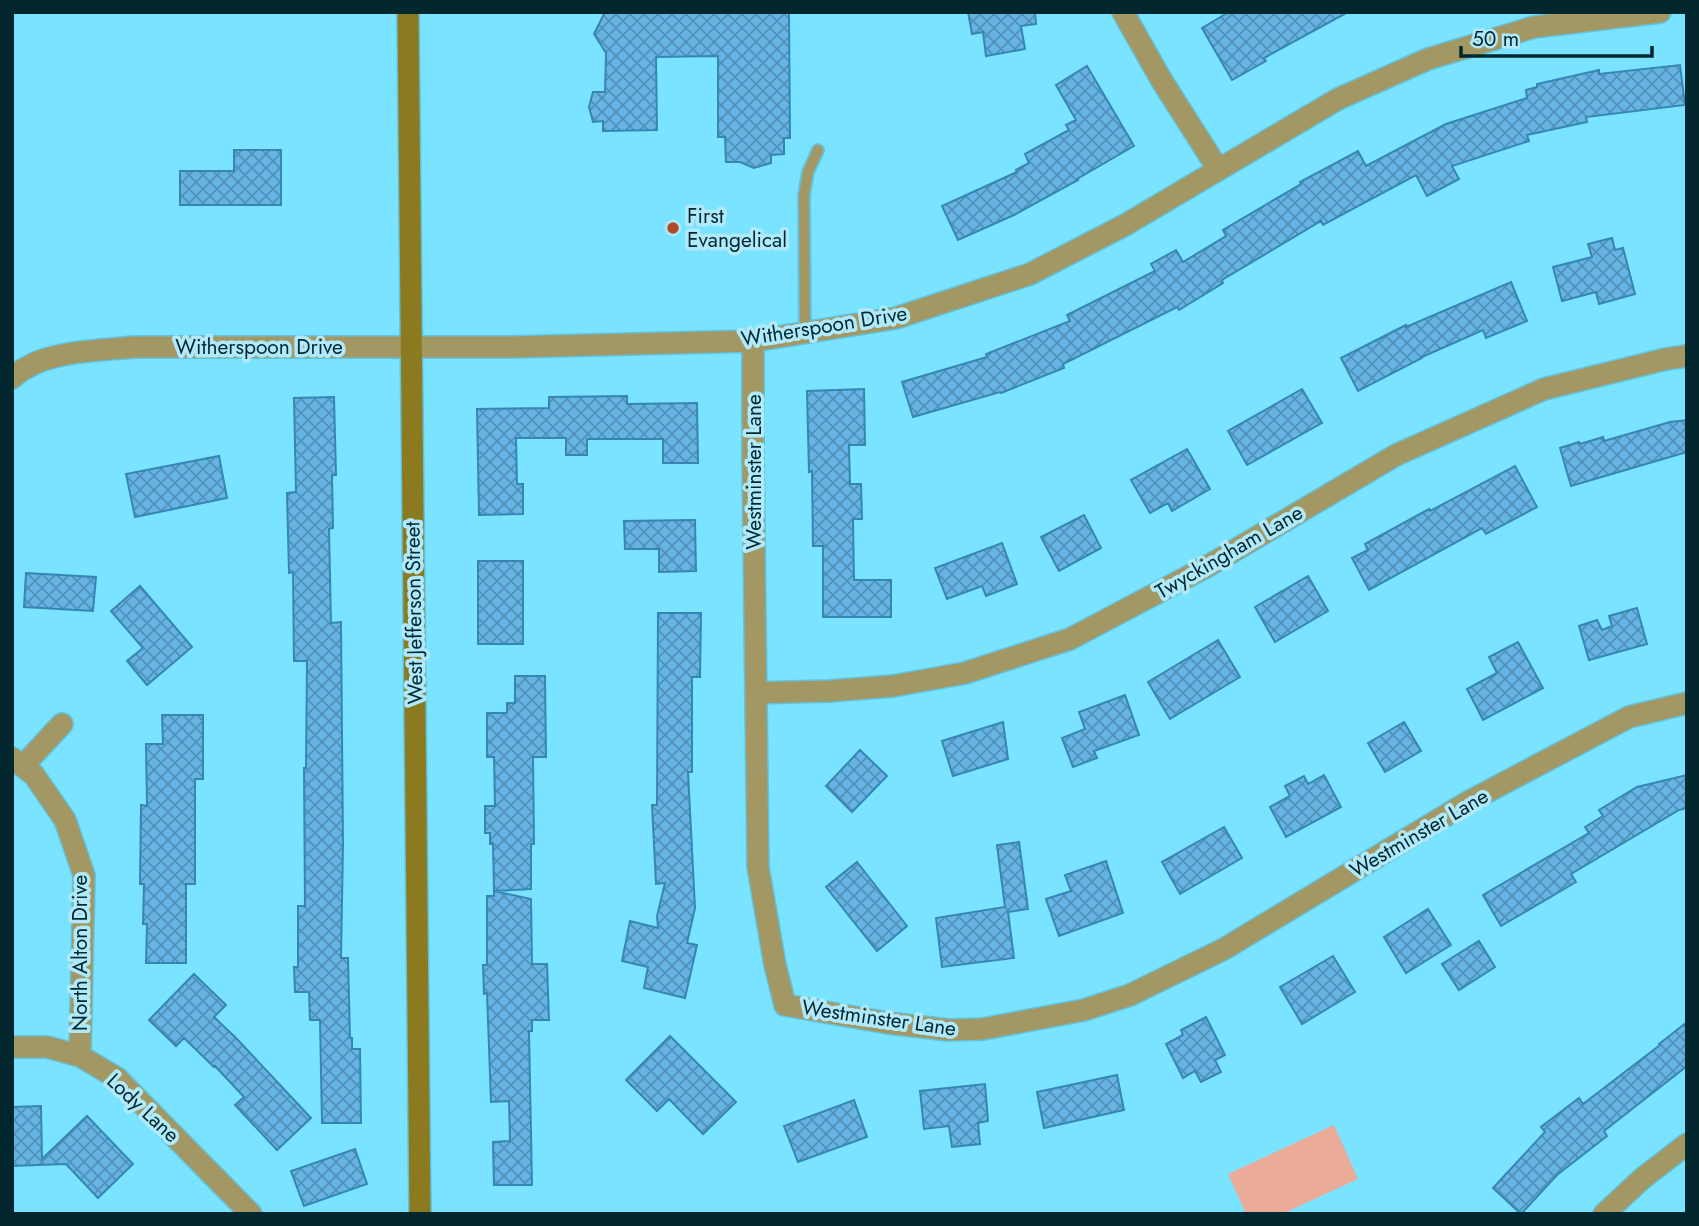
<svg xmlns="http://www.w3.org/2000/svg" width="1699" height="1226" font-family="Jost,sans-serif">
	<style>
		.garden { fill: #eaac99 }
		.building { fill: url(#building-cross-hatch); stroke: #3686b4; stroke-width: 2 }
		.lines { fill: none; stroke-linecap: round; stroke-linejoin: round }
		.lane-casing { stroke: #65c1da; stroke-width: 14 }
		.street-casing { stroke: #65c1da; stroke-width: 24 }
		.secondary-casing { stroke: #65c1da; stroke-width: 24 }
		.lane { stroke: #a39764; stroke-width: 10 }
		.street { stroke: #a39764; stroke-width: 21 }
		.secondary { stroke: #8c7a20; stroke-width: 21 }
		.poi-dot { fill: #b14828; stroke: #b0eafa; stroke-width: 2.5 }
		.labels { text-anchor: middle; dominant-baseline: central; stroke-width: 7; stroke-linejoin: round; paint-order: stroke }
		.poi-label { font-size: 21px; fill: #03272f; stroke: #b0eafa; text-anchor: start }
		.street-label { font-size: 21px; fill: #03272f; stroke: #b0eafa }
	</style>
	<defs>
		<pattern id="building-cross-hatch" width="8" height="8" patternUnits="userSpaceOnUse" patternTransform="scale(1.75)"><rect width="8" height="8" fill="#65b4e4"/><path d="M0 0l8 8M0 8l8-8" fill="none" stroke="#5192b9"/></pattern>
	</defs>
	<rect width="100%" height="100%" fill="#7ae3ff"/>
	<path class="garden" d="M 1334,1125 L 1358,1179 L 1282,1214 L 1246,1214 L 1228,1174 Z"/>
	<path class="building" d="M 605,12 L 789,12 L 790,138 L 784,138 L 784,154 L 771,155 L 771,163 L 754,168 L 740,162 L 726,162 L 725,137 L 718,137 L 718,56 L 656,57 L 657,130 L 603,131 L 603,121 L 593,122 L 589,107 L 593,92 L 605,92 L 606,53 L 594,34 Z
		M 968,12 L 1035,12 L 1036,24 L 1021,26 L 1025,49 L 986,56 L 983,32 L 972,34 Z
		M 1229,12 L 1348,12 L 1264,58 L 1266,61 L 1232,80 L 1202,28 Z
		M 1680,65 L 1685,105 L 1586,117 L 1587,122 L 1527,135 L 1529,141 L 1452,166 L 1459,179 L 1427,196 L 1416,175 L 1323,225 L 1321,221 L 1222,280 L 1223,283 L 1179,310 L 1177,307 L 1063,364 L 1064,368 L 1001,393 L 1000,392 L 913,417 L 902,382 L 987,357 L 986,354 L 1070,321 L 1067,315 L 1155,271 L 1151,264 L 1176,250 L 1183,262 L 1226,236 L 1223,230 L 1301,184 L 1300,182 L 1358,151 L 1366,166 L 1446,124 L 1527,98 L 1526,90 L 1537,87 L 1537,84 L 1599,70 L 1599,74 Z
		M 1087,66 L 1134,146 L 1077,179 L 1078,180 L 1014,215 L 958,240 L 942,206 L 1017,172 L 1016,170 L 1029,163 L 1025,154 L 1069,130 L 1066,125 L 1076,120 L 1056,85 Z
		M 234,150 L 281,150 L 281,205 L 180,205 L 180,171 L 234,171 Z
		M 1612,238 L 1615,250 L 1623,248 L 1635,294 L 1599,304 L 1596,292 L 1562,301 L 1553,267 L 1592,257 L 1588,244 Z
		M 1511,282 L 1527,321 L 1486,338 L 1483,330 L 1422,357 L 1422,358 L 1358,391 L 1341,358 L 1406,325 L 1406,327 Z
		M 864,389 L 865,445 L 849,445 L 850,484 L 861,484 L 862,519 L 853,519 L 854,580 L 891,580 L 891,617 L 823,617 L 823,546 L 813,546 L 812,471 L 809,472 L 807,391 Z
		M 1302,389 L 1322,423 L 1247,465 L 1228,431 Z
		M 627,396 L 627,404 L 697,403 L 698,463 L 663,463 L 663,439 L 587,439 L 587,455 L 566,455 L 566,438 L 516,438 L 517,484 L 523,484 L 523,514 L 479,515 L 477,409 L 549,408 L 549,397 Z
		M 334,397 L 336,475 L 332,475 L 333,528 L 329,529 L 331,623 L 341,622 L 343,844 L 341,958 L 348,958 L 350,1038 L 352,1038 L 352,1049 L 360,1049 L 361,1123 L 322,1123 L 320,1020 L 310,1020 L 309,992 L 295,992 L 294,967 L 298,967 L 298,906 L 305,906 L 304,768 L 306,768 L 307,661 L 294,661 L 293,572 L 289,573 L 287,493 L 296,492 L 294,398 Z
		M 1687,420 L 1687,452 L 1571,486 L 1560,448 L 1579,442 L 1580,444 L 1603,437 L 1604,441 L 1670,422 Z
		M 1187,449 L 1210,489 L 1172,511 L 1168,503 L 1150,513 L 1131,480 Z
		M 219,456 L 227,498 L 135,517 L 126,474 Z
		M 1515,466 L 1537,507 L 1486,534 L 1482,528 L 1369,590 L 1352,558 L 1368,550 L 1365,544 L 1429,509 L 1430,511 Z
		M 1084,515 L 1101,548 L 1059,571 L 1041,537 Z
		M 695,520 L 696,571 L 659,572 L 659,549 L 625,549 L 624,521 Z
		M 1002,543 L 1017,584 L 986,596 L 982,586 L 947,599 L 935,568 Z
		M 478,561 L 523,561 L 523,644 L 478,644 Z
		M 26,573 L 96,577 L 93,611 L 24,607 Z
		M 1308,576 L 1328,611 L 1275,642 L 1255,607 Z
		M 140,586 L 192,647 L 147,685 L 127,661 L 143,648 L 111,611 Z
		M 1637,608 L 1647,644 L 1589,660 L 1579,626 L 1597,620 L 1602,630 L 1612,626 L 1609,616 Z
		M 658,613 L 701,613 L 700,677 L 692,677 L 692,772 L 688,772 L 695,908 L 687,943 L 697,945 L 685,998 L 644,988 L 648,967 L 622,961 L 630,921 L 658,928 L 657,916 L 665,883 L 656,884 L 652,805 L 657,805 Z
		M 1218,640 L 1240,677 L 1170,719 L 1148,682 Z
		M 1518,642 L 1543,688 L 1483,720 L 1467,689 L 1497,673 L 1489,657 Z
		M 515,676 L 545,676 L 546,757 L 533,757 L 534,844 L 531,844 L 531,889 L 494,891 L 493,844 L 490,844 L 490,833 L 485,833 L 485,806 L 495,806 L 494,757 L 487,757 L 487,713 L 507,713 L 507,703 L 515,703 Z
		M 1125,695 L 1139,735 L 1094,751 L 1097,758 L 1073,767 L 1062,738 L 1085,729 L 1079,712 Z
		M 162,715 L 203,715 L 203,779 L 195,779 L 195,884 L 186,884 L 186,963 L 146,963 L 147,924 L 143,924 L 144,884 L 140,884 L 141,805 L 147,806 L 146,744 L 163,744 Z
		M 1003,722 L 1008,759 L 953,776 L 942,741 Z
		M 1404,722 L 1421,751 L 1385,772 L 1368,743 Z
		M 860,750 L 887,776 L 852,812 L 826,786 Z
		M 1324,775 L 1341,807 L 1286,837 L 1270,807 L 1290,796 L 1285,786 L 1304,776 L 1308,784 Z
		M 1687,775 L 1687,808 L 1679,810 L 1571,874 L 1576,882 L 1501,926 L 1483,895 L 1589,833 L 1585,827 L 1603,816 L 1599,810 L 1637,787 Z
		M 1224,827 L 1242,858 L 1180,894 L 1162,862 Z
		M 1019,842 L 1028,909 L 1008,912 L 1014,958 L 942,967 L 936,918 L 1005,907 L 997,845 Z
		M 1106,861 L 1123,913 L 1059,936 L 1046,899 L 1071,891 L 1065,875 Z
		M 857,862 L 907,926 L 877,951 L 826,887 Z
		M 494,891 L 531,899 L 532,964 L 547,964 L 549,1020 L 532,1020 L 532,1031 L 529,1031 L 532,1185 L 494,1185 L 493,1142 L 510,1141 L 509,1101 L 491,1102 L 487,993 L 484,994 L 483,965 L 487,965 L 487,896 L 494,896 Z
		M 1428,909 L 1451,945 L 1406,973 L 1384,937 Z
		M 1479,941 L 1495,967 L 1459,990 L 1442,964 Z
		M 1333,956 L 1355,992 L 1302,1024 L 1280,987 Z
		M 194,974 L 226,1005 L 214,1017 L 237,1039 L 311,1118 L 277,1150 L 235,1105 L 244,1097 L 215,1066 L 214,1067 L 184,1038 L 176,1046 L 149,1020 Z
		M 1206,1017 L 1225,1055 L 1215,1060 L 1221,1072 L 1201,1082 L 1195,1071 L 1183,1078 L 1166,1044 L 1183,1035 L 1181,1030 Z
		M 1687,1022 L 1687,1066 L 1604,1131 L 1607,1136 L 1557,1175 L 1521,1214 L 1493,1188 L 1545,1132 L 1541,1127 L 1579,1098 L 1583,1104 L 1660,1045 L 1659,1044 Z
		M 670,1036 L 736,1102 L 703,1134 L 669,1099 L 657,1111 L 626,1080 Z
		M 1117,1075 L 1124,1110 L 1044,1128 L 1037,1092 Z
		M 985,1084 L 988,1121 L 978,1123 L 980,1144 L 952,1147 L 949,1126 L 924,1129 L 920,1091 Z
		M 854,1100 L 867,1137 L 798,1162 L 784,1126 Z
		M 41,1106 L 42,1159 L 87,1116 L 133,1164 L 98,1198 L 66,1164 L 12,1166 L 12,1107 Z
		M 355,1149 L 367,1184 L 304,1206 L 291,1171 Z"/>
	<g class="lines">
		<g class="lane-casing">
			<path id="lane" d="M 805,333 L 804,195 L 808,172 L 818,150"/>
		</g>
		<g class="street-casing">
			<path id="street" d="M 1123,12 L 1162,81 L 1218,169
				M 753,341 L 753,455 L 758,867 L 775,965 L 785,1005 L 888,1023 L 949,1030 L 983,1029 L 1084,1010 L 1130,995 L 1224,949 L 1468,802 L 1629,717 L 1687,703
				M 12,378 C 17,374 21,370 26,368 C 53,351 103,350 135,347 L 511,347 L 753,341 L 896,318 L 1030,274 L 1125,225 L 1338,99 L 1428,59 L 1534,27 L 1660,12
				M 756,693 L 829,691 L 893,686 L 965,673 L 1070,639 L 1208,566 L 1396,455 L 1544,389 L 1666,359 L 1687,356
				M 12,758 L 34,775 L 65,820 L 84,875 L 80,1056
				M 23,766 L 62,724
				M 12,1047 L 47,1047 L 80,1056 L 117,1078 L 251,1214
				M 1604,1214 L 1643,1178 L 1687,1144"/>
		</g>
		<g class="secondary-casing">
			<path id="secondary" d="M 408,12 L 420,1214"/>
		</g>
		<use href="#lane" class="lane"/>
		<use href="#street" class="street"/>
		<use href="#secondary" class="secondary"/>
	</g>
	<circle class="poi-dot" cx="673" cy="228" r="7"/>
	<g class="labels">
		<g class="poi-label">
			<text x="687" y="216">First<tspan x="687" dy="24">Evangelical</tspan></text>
		</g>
		<g class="street-label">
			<text transform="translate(824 326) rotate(-9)">Witherspoon Drive</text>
			<text x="259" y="347">Witherspoon Drive</text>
			<text transform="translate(754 472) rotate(-90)">Westminster Lane</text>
			<text transform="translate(1229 552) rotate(-30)">Twyckingham Lane</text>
			<text transform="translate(414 613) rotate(-91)">West Jefferson Street</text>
			<text transform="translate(1419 833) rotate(-30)">Westminster Lane</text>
			<text transform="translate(80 953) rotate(-90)">North Alton Drive</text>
			<text transform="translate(879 1018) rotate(8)">Westminster Lane</text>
			<text transform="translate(143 1108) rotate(43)">Lody Lane</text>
		</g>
	</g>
	<rect width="1699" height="1226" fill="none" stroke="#03272f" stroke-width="28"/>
	<path d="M1461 46v10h191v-10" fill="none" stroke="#03272f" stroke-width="3.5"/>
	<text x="1472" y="46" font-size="21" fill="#03272f" stroke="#b0eafa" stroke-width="5" paint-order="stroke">50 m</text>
</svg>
